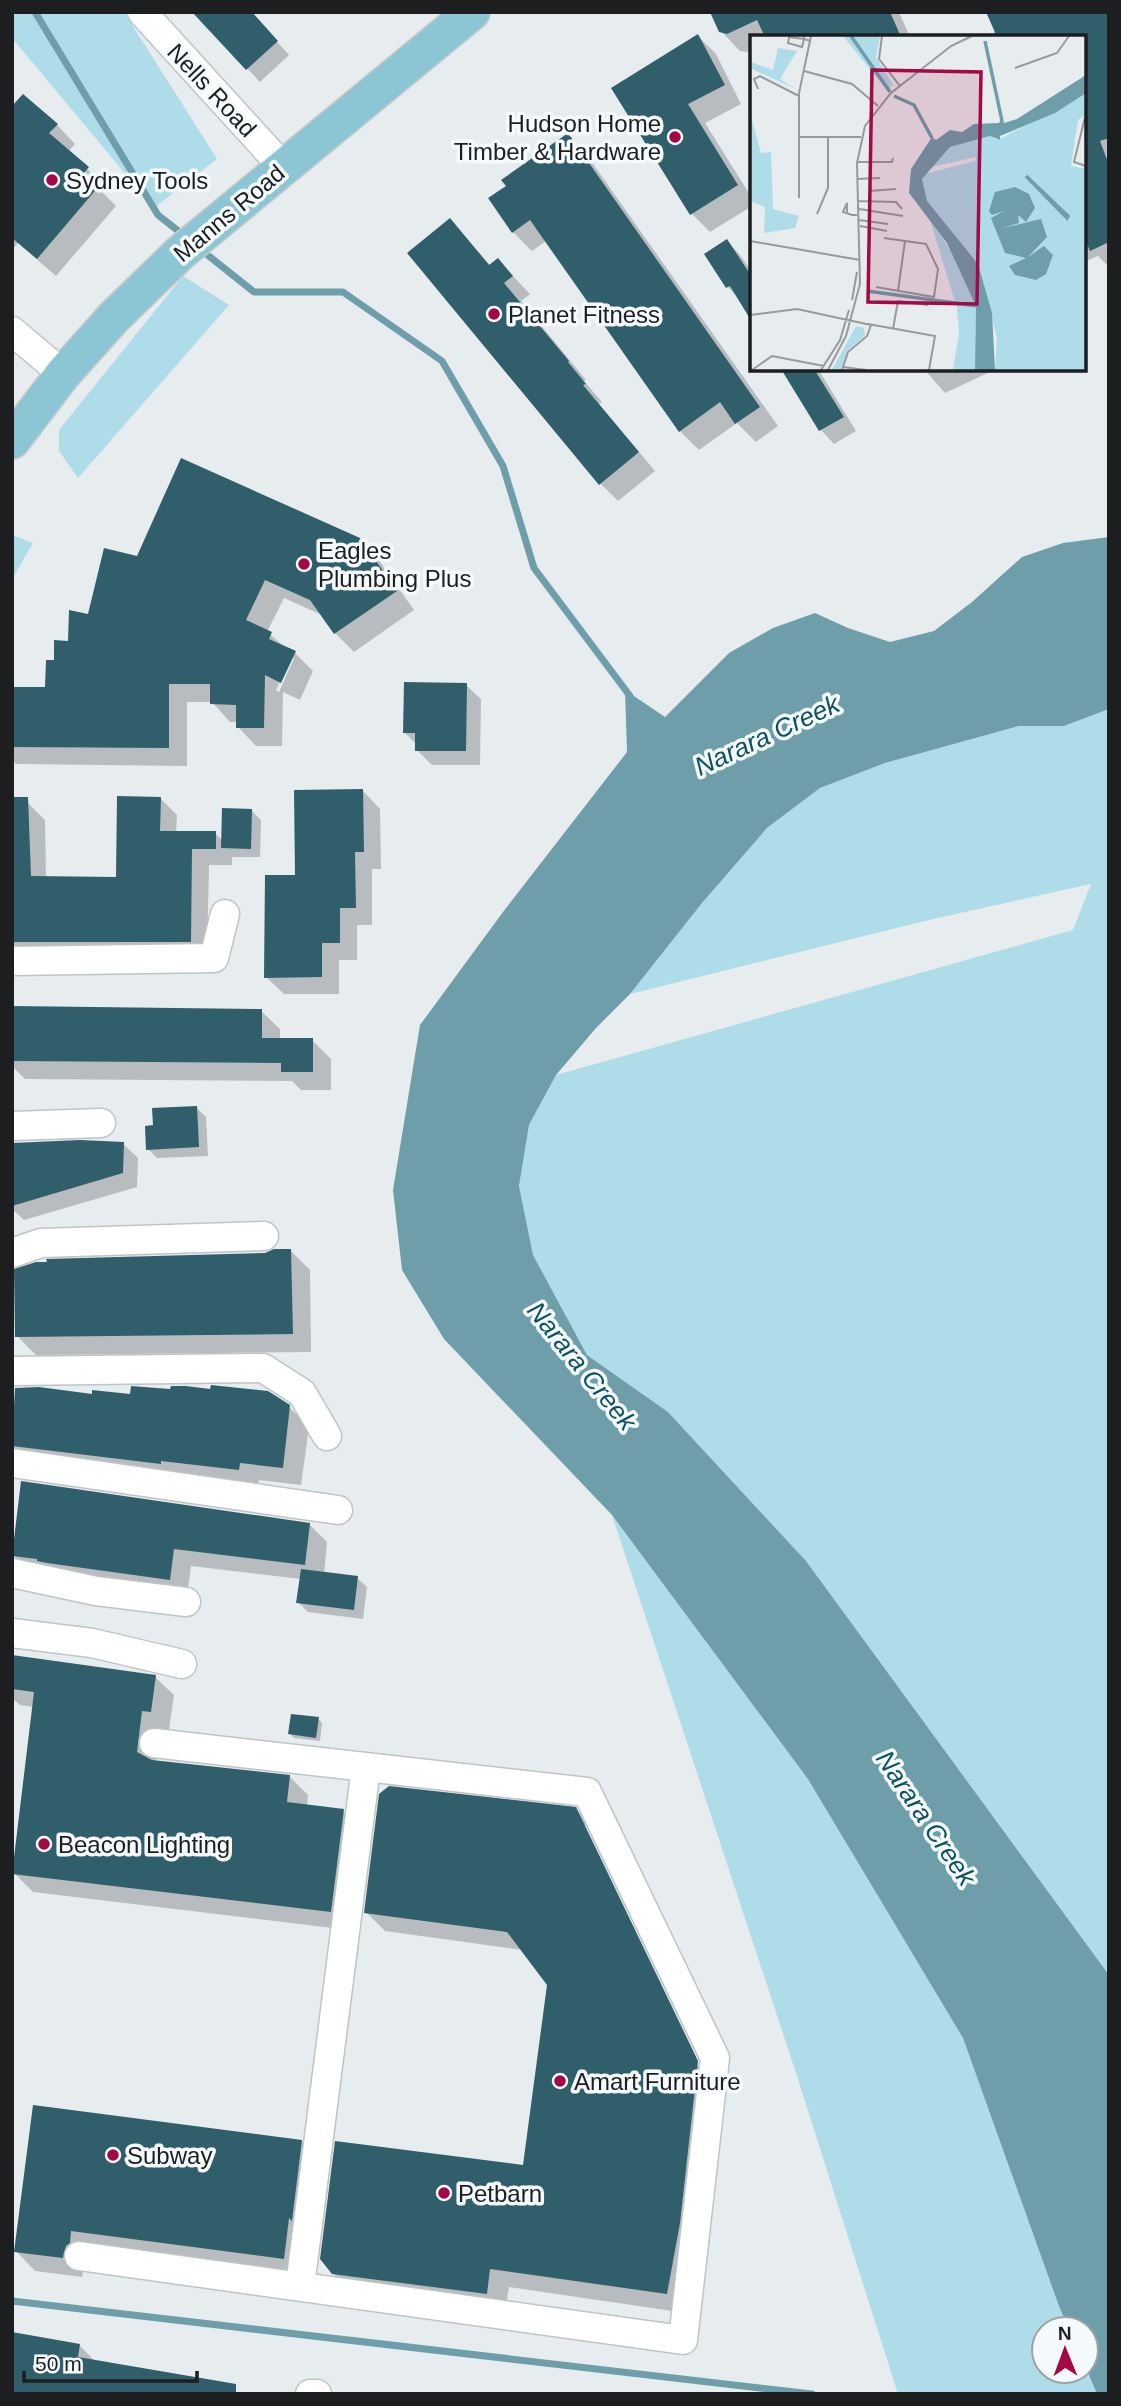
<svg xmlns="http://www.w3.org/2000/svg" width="1121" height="2406" font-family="Helvetica,sans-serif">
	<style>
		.green { fill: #aedce9 }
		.water { fill: #6f9eab }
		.shadow { fill: #0003; fill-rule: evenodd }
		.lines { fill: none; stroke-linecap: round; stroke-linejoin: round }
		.stream { stroke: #6f9eab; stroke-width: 7 }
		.building { fill: #305e6b }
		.minor-casing { stroke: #bfc4c6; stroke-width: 31 }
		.major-casing { stroke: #c9c9c9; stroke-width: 38 }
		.minor { stroke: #fff; stroke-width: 28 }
		.major { stroke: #8cc6d4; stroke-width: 35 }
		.poi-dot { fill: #a20946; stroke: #f4fafb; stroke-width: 2.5 }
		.labels { text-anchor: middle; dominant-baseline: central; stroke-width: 7; stroke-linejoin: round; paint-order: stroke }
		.street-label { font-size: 24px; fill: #1c1e1f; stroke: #f4fafb }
		.poi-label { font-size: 24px; fill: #1c1e1f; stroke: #f4fafb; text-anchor: start }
		.water-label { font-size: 26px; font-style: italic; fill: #0e5261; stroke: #f4fafb }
		.inset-river { fill: none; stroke: #6f9eab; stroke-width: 3.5 }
		.inset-road { fill: none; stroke: #969a9b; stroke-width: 2 }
		.view { fill: #a20946; fill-opacity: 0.15; stroke: #a20946; stroke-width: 3.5 }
		.inset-edge { fill: none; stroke: #1c1e1f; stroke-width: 3.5 }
	</style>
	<rect width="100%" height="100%" fill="#e7ecee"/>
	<path class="green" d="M 12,12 L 124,12 L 217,159 L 154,208 L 12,38 Z
		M 183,276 L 229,305 L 78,478 L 59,451 L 59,430 Z
		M 12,535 L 33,543 L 12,579 Z
		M 1109,709 L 1109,1975 L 806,1561 L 668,1412 L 587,1355 L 533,1255 L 519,1186 L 529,1125 L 556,1075 L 1073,930 L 1091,884 L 933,919 L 630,994 L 702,903 L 766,829 L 820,788 L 885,763 L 1019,726 L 1064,726 Z
		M 612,1515 L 808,1778 L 963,2038 L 1069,2329 L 1044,2329 L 1044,2371 L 1086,2371 L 1086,2368 L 1097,2394 L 898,2394 L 797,2076 Z"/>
	<path class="water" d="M 1109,537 L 1109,709 L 1064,726 L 1019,726 L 885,763 L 820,788 L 767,828 L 702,903 L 630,994 L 596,1028 L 556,1075 L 529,1125 L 519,1186 L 533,1255 L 587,1355 L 668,1412 L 806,1561 L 1109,1975 L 1109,2394 L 1097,2394 L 1086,2368 L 1086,2329 L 1069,2329 L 1059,2306 L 963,2038 L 808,1779 L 612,1515 L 444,1339 L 402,1270 L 393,1190 L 420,1025 L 503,912 L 627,752 L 625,690 L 665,717 L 729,653 L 773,628 L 815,613 L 848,628 L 890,642 L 934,631 L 972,602 L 1022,557 L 1063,543 Z"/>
	<path class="shadow" d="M 194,12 L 250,12 L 289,55 L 260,82 Z
		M 712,12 L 899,12 L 910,37 L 752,37 L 752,50 L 747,52 L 740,51 L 721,31 Z
		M 1109,12 L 1109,267 L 1098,256 L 1084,262 L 1084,37 L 993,37 L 995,29 Z
		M 698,36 L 716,54 L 741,104 L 705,123 L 752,198 L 752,206 L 710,232 L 692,214 L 613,89 Z
		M 12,109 L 57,125 L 75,144 L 68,152 L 107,187 L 102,192 L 116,206 L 56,276 L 18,243 L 12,250 Z
		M 568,135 L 586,154 L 778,426 L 756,442 L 737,423 L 699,450 L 680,431 L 546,241 L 532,251 L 513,232 L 508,186 Z
		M 450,220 L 491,266 L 498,260 L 530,294 L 521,301 L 586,380 L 584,381 L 602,402 L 599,404 L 655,471 L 618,501 L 600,483 Z
		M 727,241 L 740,255 L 752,272 L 752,319 L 739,299 L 728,287 Z
		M 783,369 L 818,369 L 856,431 L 834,444 L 821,430 Z
		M 924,369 L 992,369 L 992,371 L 945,393 Z
		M 359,539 L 378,559 L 414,610 L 354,652 L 335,633 L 322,615 L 284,598 L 267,632 L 287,649 L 295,653 L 313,671 L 300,700 L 283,692 L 282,746 L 256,746 L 238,727 L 238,722 L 230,722 L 212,702 L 187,702 L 187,766 L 16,764 L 12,760 L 12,689 L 47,689 L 56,662 L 89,617 L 138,558 ZM 291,658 L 294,658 L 279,692 L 276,690 Z
		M 466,685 L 481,699 L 480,765 L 432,765 L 417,750 L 417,745 L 405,733 Z
		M 363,791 L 380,809 L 381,869 L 372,869 L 372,925 L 357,925 L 357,960 L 339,960 L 339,994 L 284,994 L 266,977 L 297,877 Z
		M 160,798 L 177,815 L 176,833 L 215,833 L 223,841 L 251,810 L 261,820 L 260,857 L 232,857 L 232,865 L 209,865 L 207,958 L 12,948 L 12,804 L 28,803 L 45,820 L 46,878 L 118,879 Z
		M 12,1008 L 261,1011 L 280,1029 L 280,1040 L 312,1040 L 331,1059 L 331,1090 L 301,1090 L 292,1081 L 25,1079 L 12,1066 Z
		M 197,1108 L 206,1117 L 208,1156 L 157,1158 L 148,1149 L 155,1127 Z
		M 12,1144 L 123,1144 L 138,1158 L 137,1187 L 24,1220 L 12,1209 Z
		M 291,1251 L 310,1270 L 311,1352 L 36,1355 L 17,1336 L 265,1254 Z
		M 16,1389 L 93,1396 L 131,1396 L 212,1391 L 268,1393 L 290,1408 L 309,1427 L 301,1485 L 259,1480 L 257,1488 L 28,1463 L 12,1447 L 12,1421 Z
		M 309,1524 L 327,1542 L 324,1574 L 357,1578 L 367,1587 L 363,1619 L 308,1612 L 298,1602 L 301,1579 L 191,1566 L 187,1597 L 31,1573 L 13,1555 Z
		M 12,1657 L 155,1677 L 174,1695 L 169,1730 L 160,1729 L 156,1762 L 290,1777 L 308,1795 L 307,1806 L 343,1811 L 362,1829 L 349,1930 L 33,1892 L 14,1873 L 34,1707 L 20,1705 L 12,1698 Z
		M 318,1719 L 322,1723 L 320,1741 L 294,1738 L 290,1734 Z
		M 575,1809 L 595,1829 L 716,2082 L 686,2313 L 509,2287 L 505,2312 L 353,2293 L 333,2273 L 525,2167 L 549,1985 L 523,1950 L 385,1931 L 366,1912 ZM 582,1825 L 586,1825 L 703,2068 L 700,2070 Z
		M 301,2141 L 320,2161 L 303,2277 L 84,2266 L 82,2277 L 35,2271 L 16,2251 Z
		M 79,2345 L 94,2360 L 12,2394 Z"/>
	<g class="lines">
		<path class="stream" d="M 35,12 L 158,215 L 186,237
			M 200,249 L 254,292 L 343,292 L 442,361 L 503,466 L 534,568 L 630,696
			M 12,2301 L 812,2394"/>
	</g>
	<path class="building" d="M 192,12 L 252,12 L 278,41 L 246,70 Z
		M 710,12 L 890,12 L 901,37 L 765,37 L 757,20 L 727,34 L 719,32 Z
		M 986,12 L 1109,12 L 1109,138 L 1100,141 L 1109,165 L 1109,242 L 1090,251 L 1084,237 L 1084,37 L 997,37 Z
		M 698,34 L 725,85 L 688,104 L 738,185 L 690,215 L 611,88 Z
		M 23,94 L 58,124 L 49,133 L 89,167 L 84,173 L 99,186 L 37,259 L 12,238 L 12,106 Z
		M 568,133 L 760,407 L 735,424 L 720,402 L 679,432 L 530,220 L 512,233 L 488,198 L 506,186 L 501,180 Z
		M 450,218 L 489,265 L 498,258 L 513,276 L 504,283 L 569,361 L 568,362 L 586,384 L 583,385 L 639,452 L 599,485 L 407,253 Z
		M 727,239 L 752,277 L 752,322 L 730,286 L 726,288 L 704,254 Z
		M 781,369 L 814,369 L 844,417 L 819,431 Z
		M 181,458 L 360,538 L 397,591 L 334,634 L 310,600 L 265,580 L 246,620 L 272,632 L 269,639 L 296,651 L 281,683 L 265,675 L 264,728 L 236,728 L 236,705 L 210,704 L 210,684 L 169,684 L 169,748 L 12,747 L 12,687 L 45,687 L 46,660 L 54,660 L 54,640 L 68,641 L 69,610 L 88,614 L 104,548 L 137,556 Z
		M 404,682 L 467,683 L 466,751 L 415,751 L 415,733 L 403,733 Z
		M 363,789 L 364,852 L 355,852 L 356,908 L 340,908 L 340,943 L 322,943 L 322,977 L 264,978 L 265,875 L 295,875 L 294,790 Z
		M 117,796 L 161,797 L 160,831 L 216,831 L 216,849 L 192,849 L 191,942 L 12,942 L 12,797 L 28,797 L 31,876 L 116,877 Z
		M 222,808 L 252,809 L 251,849 L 221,848 Z
		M 12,1006 L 262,1009 L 262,1038 L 313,1038 L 313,1072 L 281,1072 L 281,1063 L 12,1061 Z
		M 197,1106 L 199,1147 L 146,1150 L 145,1126 L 153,1125 L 152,1108 Z
		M 80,1140 L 124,1142 L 123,1173 L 12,1206 L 12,1143 Z
		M 274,1249 L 291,1249 L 293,1334 L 15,1337 L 14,1269 L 36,1262 L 47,1262 L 46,1259 L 265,1253 Z
		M 211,1385 L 268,1391 L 290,1405 L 283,1468 L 240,1463 L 239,1470 L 161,1461 L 161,1464 L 12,1446 L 15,1388 L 39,1387 L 92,1394 L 92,1390 L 130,1394 L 131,1386 L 170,1389 L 171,1386 L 186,1386 L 210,1389 Z
		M 21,1481 L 310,1523 L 305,1565 L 174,1549 L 170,1580 L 47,1563 L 37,1561 L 37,1559 L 12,1556 Z
		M 301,1569 L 358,1576 L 354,1610 L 296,1603 Z
		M 12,1655 L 156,1675 L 151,1712 L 142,1711 L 137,1752 L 152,1760 L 290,1775 L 287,1802 L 344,1809 L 331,1912 L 12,1874 L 34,1692 L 12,1689 Z
		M 291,1714 L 319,1717 L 316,1738 L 288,1734 Z
		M 389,1786 L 576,1807 L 698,2061 L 680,2223 L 667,2294 L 490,2269 L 487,2294 L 332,2274 L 320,2259 L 335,2141 L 523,2165 L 547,1985 L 507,1932 L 364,1913 L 379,1794 Z
		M 33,2105 L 302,2140 L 292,2221 L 289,2218 L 284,2259 L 71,2231 L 70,2243 L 66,2246 L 63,2258 L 14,2252 Z
		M 12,2332 L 80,2344 L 78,2357 L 236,2384 L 236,2394 L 12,2394 Z"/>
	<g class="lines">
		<g class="minor-casing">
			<path id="minor" d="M 142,12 L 283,167
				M 12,331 L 63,374
				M 12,961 L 214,958 L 225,914
				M 12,1126 L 101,1123
				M 12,1253 L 41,1243 L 264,1236
				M 12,1371 L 263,1368 L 302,1393 L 327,1436
				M 12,1463 L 338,1510
				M 12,1573 L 96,1591 L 186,1602
				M 12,1633 L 92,1643 L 182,1664
				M 79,2256 L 683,2340 L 715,2058 L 587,1792 L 154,1743
				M 300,2286 L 366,1767
				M 310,2394 L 317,2394"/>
		</g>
		<g class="major-casing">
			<path id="major" d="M 12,441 L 63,374 L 114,317 L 180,253 L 472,12"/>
		</g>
		<use href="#minor" class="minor"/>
		<use href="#major" class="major"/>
	</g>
	<g class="poi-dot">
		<circle cx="675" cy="137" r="7"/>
		<circle cx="52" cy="180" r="7"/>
		<circle cx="494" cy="314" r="7"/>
		<circle cx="304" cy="564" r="7"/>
		<circle cx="44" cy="1844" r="7"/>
		<circle cx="560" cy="2081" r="7"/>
		<circle cx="113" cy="2155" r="7"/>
		<circle cx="444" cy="2193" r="7"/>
	</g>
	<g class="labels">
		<g class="street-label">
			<text transform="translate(212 90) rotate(47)">Nells Road</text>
			<text transform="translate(229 213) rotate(-40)">Manns Road</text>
		</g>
		<g class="poi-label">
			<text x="661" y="123" text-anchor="end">Hudson Home<tspan x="661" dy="28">Timber &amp; Hardware</tspan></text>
			<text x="66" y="180">Sydney Tools</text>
			<text x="508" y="314">Planet Fitness</text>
			<text x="318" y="550">Eagles<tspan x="318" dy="28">Plumbing Plus</tspan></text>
			<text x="58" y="1844">Beacon Lighting</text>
			<text x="574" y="2081">Amart Furniture</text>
			<text x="127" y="2155">Subway</text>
			<text x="458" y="2193">Petbarn</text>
		</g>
		<g class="water-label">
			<text transform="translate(767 735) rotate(-25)">Narara Creek</text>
			<text transform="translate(582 1366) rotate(51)">Narara Creek</text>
			<text transform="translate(926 1818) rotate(56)">Narara Creek</text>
		</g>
	</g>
	<g transform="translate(750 35)">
		<rect width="336" height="336" fill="#e7ecee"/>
		<path d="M 93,1 L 130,1 L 126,22 L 143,50 L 137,55 ZM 28,13 L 47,16 L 30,44 L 46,54 L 0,33 L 0,17 L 1,27 L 23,35 ZM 336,58 L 336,79 L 328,85 L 321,131 L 336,134 L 336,335 L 245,335 L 247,303 L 228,230 L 177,166 L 172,144 L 174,139 L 225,126 L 226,122 L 182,132 L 200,112 L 240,101 L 248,105 ZM 0,78 L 11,118 L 21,117 L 23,174 L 49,181 L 45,193 L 14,198 L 15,172 L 0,166 ZM 179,182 L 212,233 L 226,271 L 225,335 L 203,335 L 209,298 L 207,273 ZM 106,291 L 114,293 L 115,300 L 97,316 L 91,335 L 82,335 Z" fill="#aedce9"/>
		<path d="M 336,40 L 336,58 L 305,78 L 250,101 L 250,105 L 240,101 L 200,112 L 172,144 L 177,166 L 228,229 L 242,278 L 245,335 L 225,335 L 226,271 L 197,208 L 159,158 L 161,134 L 182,102 L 186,105 L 200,95 L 212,97 L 224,89 L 249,88 L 252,82 L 254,88 L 267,84 ZM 265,152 L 279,159 L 285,173 L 276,187 L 268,180 L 269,188 L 250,194 L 291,184 L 297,202 L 278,222 L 294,211 L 303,220 L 296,239 L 286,245 L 265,240 L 259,231 L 276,223 L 255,218 L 241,183 L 254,176 L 242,180 L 239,176 L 245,157 Z" fill="#6f9eab"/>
		<path class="inset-river" d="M 101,1 L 140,57M 235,6 L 252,86M 144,61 L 164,70 L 182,103M 276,141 L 318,181 L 317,183 ZM 117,256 L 227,271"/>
		<path class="inset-road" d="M 54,1 L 54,4 L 52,12 L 38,8 L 39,2 L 54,4 L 61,6M 132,1 L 129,24 L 150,51M 265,33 L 307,18 L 319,1M 54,36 L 102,49 L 128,71M 8,54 L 4,44 L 10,41 L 49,61M 336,78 L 324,127 L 336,131M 49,102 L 111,102M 107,127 L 142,127 L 143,123M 107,144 L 130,143M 119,156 L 146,154M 49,163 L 49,58 L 61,1M 108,166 L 146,167 L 152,174M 109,174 L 153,181M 67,179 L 78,153 L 78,101M 97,179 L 97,168 L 93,177 L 102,180 L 107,180M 109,185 L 138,189M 110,191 L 137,196M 0,206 L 110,225M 126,252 L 184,262 L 188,234 L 176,209 L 134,203M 148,256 L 155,206M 102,265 L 107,237M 0,280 L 47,274 L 121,290M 118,289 L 185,301 L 179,335M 143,294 L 148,266 L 178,270M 93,332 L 116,335M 2,335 L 22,321 L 74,331M 71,335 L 90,305 L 99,275M 78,335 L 96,301 L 110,249 L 107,128 L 115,91 L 141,58 L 201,11 L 222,1M 92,335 L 98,317 L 117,301 L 121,290"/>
		<path class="view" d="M 122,35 L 231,37 L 227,269 L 118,267 Z"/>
		<rect width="336" height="336" class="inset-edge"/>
	</g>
	<rect width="1121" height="2406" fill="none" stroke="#1c1e1f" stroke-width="28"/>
	<g transform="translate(1065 2350) rotate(359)"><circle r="33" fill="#f4fafb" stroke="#9ea2a3" stroke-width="2"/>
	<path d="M0-5L12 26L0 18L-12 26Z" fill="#a20946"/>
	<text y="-10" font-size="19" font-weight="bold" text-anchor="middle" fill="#1c1e1f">N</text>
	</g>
	<path d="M24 2371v10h173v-10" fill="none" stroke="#1c1e1f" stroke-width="3.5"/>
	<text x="35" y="2371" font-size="21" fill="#1c1e1f" stroke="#f4fafb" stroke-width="5" paint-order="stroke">50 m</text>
</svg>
